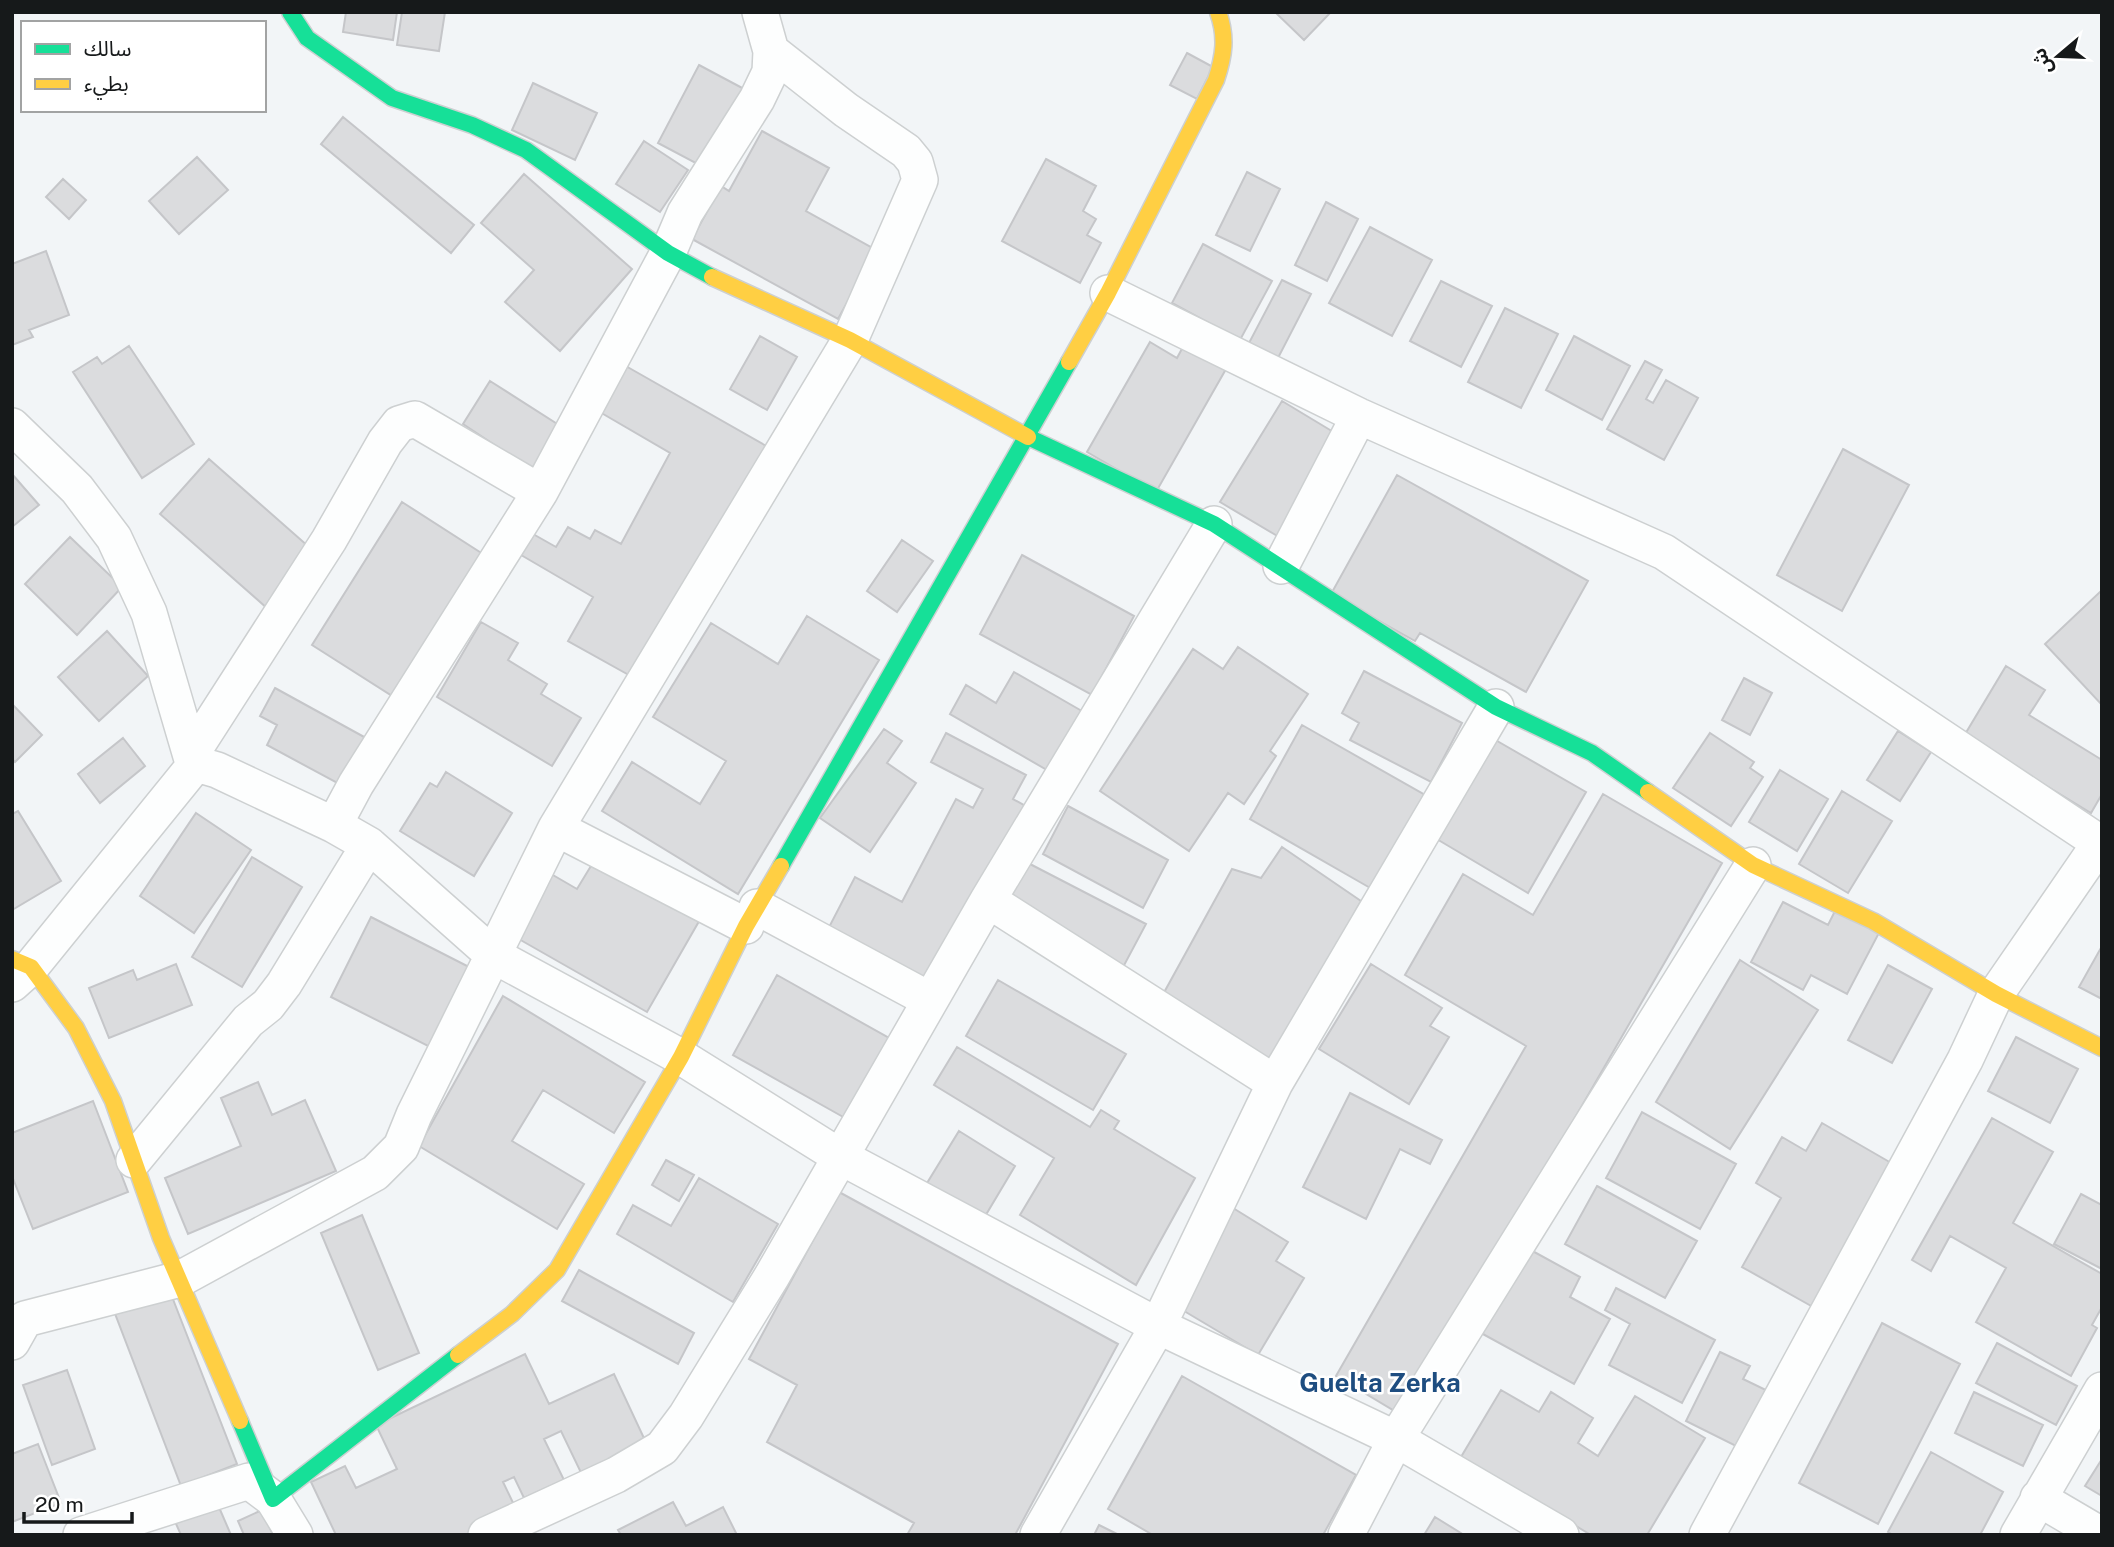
<svg xmlns="http://www.w3.org/2000/svg" width="2114" height="1547" font-family="'Public Sans','Noto Sans Arabic',sans-serif">
	<style>
		.building { fill: #dbdcde; stroke: #c5c6c9; stroke-width: 2 }
		.lines { fill: none; stroke-linecap: round; stroke-linejoin: round }
		.street-casing { stroke: #cdd0d1; stroke-width: 38 }
		.fast-casing { stroke: #cdd0d1; stroke-width: 19 }
		.slow-casing { stroke: #cdd0d1; stroke-width: 19 }
		.street { stroke: #fdfefe; stroke-width: 35 }
		.fast { stroke: #16e098; stroke-width: 16 }
		.slow { stroke: #ffcf43; stroke-width: 16 }
		.labels { text-anchor: middle; dominant-baseline: central; stroke-width: 5; stroke-linejoin: round; paint-order: stroke }
		.quarter-label { font-size: 26px; font-weight: bold; fill: #1e4d80; stroke: #fff }
	</style>
	<rect width="100%" height="100%" fill="#f2f5f7"/>
	<path class="building" d="M 346,12 L 397,12 L 393,40 L 343,32 Z
		M 402,12 L 445,12 L 439,51 L 397,45 Z
		M 1275,12 L 1331,12 L 1304,40 Z
		M 1187,53 L 1213,67 L 1197,99 L 1170,85 Z
		M 699,65 L 746,90 L 705,168 L 658,143 Z
		M 533,83 L 597,113 L 575,160 L 512,130 Z
		M 343,117 L 474,225 L 451,253 L 321,144 Z
		M 762,131 L 829,168 L 806,211 L 876,250 L 838,319 L 692,239 L 721,186 L 729,191 Z
		M 644,141 L 688,170 L 660,212 L 616,184 Z
		M 197,157 L 228,190 L 179,234 L 149,201 Z
		M 1046,159 L 1096,186 L 1083,211 L 1096,219 L 1087,235 L 1101,243 L 1080,283 L 1002,241 Z
		M 1247,172 L 1280,189 L 1250,251 L 1216,235 Z
		M 524,174 L 632,269 L 560,351 L 505,302 L 534,270 L 481,223 Z
		M 63,179 L 86,200 L 69,219 L 46,197 Z
		M 1326,202 L 1358,219 L 1327,281 L 1295,265 Z
		M 1370,227 L 1432,260 L 1392,336 L 1329,303 Z
		M 1203,244 L 1272,281 L 1240,340 L 1172,303 Z
		M 46,251 L 69,315 L 29,330 L 33,337 L 12,345 L 12,264 Z
		M 1282,280 L 1311,294 L 1278,358 L 1249,343 Z
		M 1441,281 L 1492,306 L 1461,367 L 1410,341 Z
		M 1505,308 L 1558,334 L 1521,408 L 1468,382 Z
		M 760,336 L 797,357 L 767,410 L 730,389 Z
		M 1574,336 L 1630,366 L 1602,420 L 1546,390 Z
		M 1150,342 L 1177,358 L 1184,345 L 1226,369 L 1156,492 L 1087,452 Z
		M 129,346 L 194,444 L 142,478 L 73,372 L 97,357 L 102,364 Z
		M 1645,361 L 1662,370 L 1646,399 L 1653,403 L 1666,380 L 1698,398 L 1664,460 L 1607,429 Z
		M 624,365 L 768,447 L 636,679 L 568,641 L 593,597 L 521,555 L 533,534 L 556,547 L 568,527 L 590,539 L 595,530 L 621,544 L 670,453 L 598,411 Z
		M 490,381 L 562,427 L 534,471 L 463,424 Z
		M 1282,401 L 1340,436 L 1279,537 L 1220,502 Z
		M 1843,449 L 1909,485 L 1842,611 L 1777,575 Z
		M 209,459 L 317,554 L 268,609 L 160,514 Z
		M 12,474 L 39,505 L 12,527 Z
		M 1397,475 L 1588,581 L 1526,692 L 1420,633 L 1415,641 L 1331,594 Z
		M 402,502 L 486,556 L 397,699 L 312,645 Z
		M 70,537 L 122,587 L 77,635 L 25,584 Z
		M 902,540 L 933,561 L 897,612 L 867,591 Z
		M 1022,555 L 1134,616 L 1092,695 L 980,634 Z
		M 2102,590 L 2102,705 L 2045,644 Z
		M 807,616 L 879,660 L 738,894 L 602,811 L 632,762 L 700,804 L 726,761 L 653,717 L 711,623 L 778,664 Z
		M 481,622 L 518,643 L 508,660 L 547,684 L 541,694 L 581,718 L 552,766 L 437,697 Z
		M 107,631 L 148,676 L 99,721 L 58,677 Z
		M 1238,647 L 1308,694 L 1270,751 L 1276,756 L 1244,804 L 1228,793 L 1189,851 L 1100,791 L 1193,649 L 1223,669 Z
		M 2006,666 L 2045,690 L 2029,715 L 2102,760 L 2102,794 L 2091,813 L 1964,736 Z
		M 1364,671 L 1462,723 L 1431,782 L 1350,740 L 1359,723 L 1342,713 Z
		M 1014,672 L 1094,718 L 1059,777 L 950,714 L 966,685 L 996,703 Z
		M 1744,678 L 1772,693 L 1750,735 L 1722,720 Z
		M 275,688 L 366,738 L 341,785 L 267,745 L 277,725 L 260,716 Z
		M 12,704 L 42,735 L 15,762 L 12,759 Z
		M 1302,725 L 1425,795 L 1372,889 L 1250,819 Z
		M 884,729 L 902,741 L 887,763 L 916,783 L 870,852 L 820,818 Z
		M 1898,731 L 1931,752 L 1900,801 L 1867,780 Z
		M 946,733 L 1026,775 L 1013,799 L 1029,808 L 934,989 L 826,933 L 855,877 L 902,902 L 956,799 L 973,808 L 983,789 L 931,762 Z
		M 1710,733 L 1754,762 L 1750,768 L 1763,777 L 1731,826 L 1673,788 Z
		M 123,738 L 145,766 L 100,803 L 78,774 Z
		M 1492,738 L 1586,792 L 1528,893 L 1435,838 Z
		M 1780,770 L 1828,799 L 1797,851 L 1749,822 Z
		M 446,772 L 512,813 L 474,876 L 400,831 L 430,783 L 437,787 Z
		M 1842,791 L 1892,821 L 1848,893 L 1799,864 Z
		M 1603,794 L 1722,863 L 1403,1416 L 1336,1376 L 1526,1046 L 1405,975 L 1463,874 L 1533,915 Z
		M 1068,806 L 1168,860 L 1143,908 L 1043,854 Z
		M 18,811 L 61,881 L 12,910 L 12,814 Z
		M 196,813 L 251,850 L 194,933 L 140,896 Z
		M 1282,847 L 1361,901 L 1272,1066 L 1161,998 L 1232,869 L 1261,878 Z
		M 597,856 L 702,916 L 647,1012 L 510,934 L 546,871 L 577,889 Z
		M 252,857 L 302,887 L 242,987 L 192,957 Z
		M 1028,863 L 1146,924 L 1121,971 L 1004,910 Z
		M 1783,902 L 1828,925 L 1837,907 L 1881,929 L 1847,994 L 1811,975 L 1803,990 L 1751,962 Z
		M 371,917 L 473,969 L 434,1049 L 331,997 Z
		M 2102,946 L 2102,999 L 2079,987 Z
		M 1740,960 L 1818,1010 L 1730,1149 L 1656,1102 Z
		M 176,964 L 192,1005 L 109,1038 L 89,988 L 133,970 L 137,980 Z
		M 1371,964 L 1442,1008 L 1430,1026 L 1449,1037 L 1409,1104 L 1319,1049 Z
		M 1888,965 L 1932,989 L 1892,1063 L 1848,1040 Z
		M 777,975 L 889,1038 L 845,1118 L 733,1055 Z
		M 998,980 L 1126,1054 L 1093,1110 L 966,1036 Z
		M 503,996 L 645,1082 L 614,1133 L 543,1090 L 512,1141 L 584,1184 L 557,1229 L 419,1146 Z
		M 2016,1037 L 2078,1069 L 2050,1123 L 1988,1091 Z
		M 957,1047 L 1090,1127 L 1101,1110 L 1119,1121 L 1114,1129 L 1195,1178 L 1136,1285 L 1020,1215 L 1054,1158 L 934,1085 Z
		M 258,1082 L 272,1115 L 305,1100 L 336,1171 L 188,1234 L 165,1178 L 241,1146 L 221,1098 Z
		M 1350,1093 L 1442,1140 L 1430,1164 L 1400,1149 L 1366,1219 L 1303,1187 Z
		M 93,1101 L 128,1192 L 33,1229 L 12,1176 L 12,1133 Z
		M 1642,1112 L 1736,1164 L 1700,1229 L 1606,1178 Z
		M 1992,1118 L 2053,1152 L 2013,1223 L 2102,1274 L 2102,1307 L 2092,1325 L 2097,1328 L 2071,1376 L 1976,1322 L 2006,1268 L 1950,1236 L 1931,1271 L 1912,1260 Z
		M 1822,1123 L 1893,1164 L 1813,1307 L 1742,1267 L 1781,1198 L 1756,1183 L 1782,1137 L 1806,1151 Z
		M 959,1131 L 1015,1166 L 981,1223 L 924,1188 Z
		M 666,1160 L 694,1175 L 679,1201 L 652,1185 Z
		M 699,1178 L 778,1224 L 733,1302 L 617,1234 L 633,1205 L 671,1226 Z
		M 1597,1186 L 1697,1241 L 1665,1298 L 1565,1244 Z
		M 839,1192 L 1118,1344 L 1015,1535 L 907,1535 L 914,1523 L 767,1442 L 797,1385 L 749,1359 Z
		M 2081,1194 L 2102,1205 L 2102,1269 L 2054,1244 Z
		M 1233,1208 L 1288,1242 L 1276,1261 L 1304,1278 L 1258,1355 L 1174,1305 Z
		M 362,1215 L 419,1353 L 378,1370 L 321,1233 Z
		M 1527,1248 L 1580,1277 L 1570,1297 L 1610,1319 L 1574,1384 L 1481,1333 Z
		M 579,1270 L 694,1333 L 678,1364 L 562,1301 Z
		M 1616,1288 L 1715,1340 L 1682,1403 L 1609,1365 L 1630,1324 L 1605,1310 Z
		M 169,1289 L 237,1464 L 181,1486 L 114,1311 Z
		M 1882,1323 L 1960,1364 L 1878,1524 L 1799,1483 Z
		M 1997,1343 L 2077,1386 L 2056,1425 L 1976,1383 Z
		M 1720,1352 L 1750,1366 L 1743,1379 L 1772,1393 L 1744,1450 L 1686,1421 Z
		M 525,1354 L 549,1404 L 614,1374 L 650,1451 L 585,1481 L 561,1431 L 544,1439 L 564,1480 L 524,1498 L 514,1477 L 503,1482 L 517,1511 L 467,1535 L 336,1535 L 311,1482 L 345,1466 L 356,1488 L 397,1469 L 376,1425 Z
		M 67,1370 L 95,1449 L 52,1465 L 23,1385 Z
		M 1182,1376 L 1356,1475 L 1323,1535 L 1153,1535 L 1108,1509 Z
		M 1501,1390 L 1539,1412 L 1551,1392 L 1593,1418 L 1578,1443 L 1598,1456 L 1635,1396 L 1705,1438 L 1647,1535 L 1591,1535 L 1461,1457 Z
		M 1974,1392 L 2043,1425 L 2023,1466 L 1955,1433 Z
		M 38,1444 L 61,1503 L 12,1522 L 12,1454 Z
		M 1931,1452 L 2003,1492 L 1980,1535 L 1893,1535 L 1888,1532 Z
		M 2102,1459 L 2102,1496 L 2085,1486 Z
		M 215,1498 L 231,1535 L 181,1535 L 173,1517 Z
		M 673,1502 L 686,1526 L 723,1507 L 737,1535 L 621,1535 L 618,1530 Z
		M 262,1510 L 273,1535 L 244,1535 L 238,1521 Z
		M 1435,1517 L 1464,1535 L 1424,1535 Z
		M 1099,1525 L 1119,1535 L 1094,1535 Z"/>
	<g class="lines">
		<g class="street-casing">
			<path id="street" d="M 1108,293 L 1359,416 L 1664,552 L 2100,843 L 1996,994 L 1965,1060 L 1707,1535
				M 12,426 L 77,489 L 114,538 L 149,613 L 193,763 L 190,771 L 31,967 L 12,984
				M 1281,566 L 1359,416
				M 192,753 L 329,540 L 385,442 L 399,424 L 415,419 L 540,492
				M 193,763 L 217,770 L 334,825 L 369,845 L 493,955 L 681,1057 L 839,1156 L 1158,1326 L 1396,1439 L 1561,1535
				M 334,825 L 356,784 L 540,492 L 668,253 L 685,213 L 757,99 L 770,72 L 771,51 L 760,12
				M 556,828 L 746,926
				M 988,900 L 1275,1083
				M 757,907 L 930,1000
				M 134,1160 L 248,1021 L 268,1005 L 284,984 L 369,845
				M 12,1342 L 25,1319 L 180,1279 L 375,1173 L 401,1147 L 414,1115 L 556,828 L 850,340 L 920,180 L 915,162 L 906,151 L 846,110 L 771,51
				M 2038,1498 L 2101,1535
				M 81,1535 L 249,1481 L 273,1499 L 295,1535
				M 486,1535 L 616,1475 L 662,1448 L 686,1416 L 772,1276 L 988,900 L 1214,524
				M 1038,1535 L 1158,1326 L 1275,1083 L 1496,707
				M 1346,1535 L 1396,1439 L 1753,865
				M 2018,1535 L 2102,1390"/>
		</g>
		<g class="fast-casing">
			<path id="fast" d="M 290,12 L 307,38 L 392,98 L 472,125 L 526,150 L 668,253 L 712,277
				M 1028,437 L 1214,524 L 1496,707 L 1592,753 L 1648,792
				M 781,866 L 1069,362
				M 240,1421 L 273,1499 L 458,1355"/>
		</g>
		<g class="slow-casing">
			<path id="slow" d="M 712,277 L 850,340 L 1028,437
				M 1069,362 L 1108,293 L 1216,80 C 1224,56 1227,37 1218,12
				M 1648,792 L 1753,865 L 1873,921 L 1996,994 L 2102,1048
				M 12,959 L 31,967 L 76,1028 L 113,1101 L 161,1238 L 240,1421
				M 458,1355 L 512,1314 L 557,1270 L 681,1057 L 746,926 L 781,866"/>
		</g>
		<use href="#street" class="street"/>
		<use href="#fast" class="fast"/>
		<use href="#slow" class="slow"/>
	</g>
	<g class="labels">
		<g class="quarter-label">
			<text x="1380" y="1382">Guelta Zerka</text>
		</g>
	</g>
	<rect width="2114" height="1547" fill="none" stroke="#16191a" stroke-width="28"/>
	<rect x="21" y="21" width="245" height="91" fill="#ffffff" stroke="#a2a3a3" stroke-width="2"/>
	<rect x="35" y="44" width="35" height="10" fill="#16e098" stroke="#a2a3a3" stroke-width="2"/>
	<text x="84" y="56" font-size="21" fill="#16191a">سالك</text>
	<rect x="35" y="79" width="35" height="10" fill="#ffcf43" stroke="#a2a3a3" stroke-width="2"/>
	<text x="84" y="91" font-size="21" fill="#16191a">بطيء</text>
	<g transform="translate(2058 56) rotate(251)" stroke="#ffffff" stroke-width="5" paint-order="stroke">
	<path d="M0-5L12 26L0 18L-12 26Z" fill="#16191a"/>
	<text y="-10" font-size="19" font-weight="bold" text-anchor="middle" fill="#16191a">ش</text>
	</g>
	<path d="M24 1512v10h108v-10" fill="none" stroke="#16191a" stroke-width="3.5"/>
	<text x="35" y="1512" font-size="21" fill="#16191a" stroke="#ffffff" stroke-width="5" paint-order="stroke">20 m</text>
</svg>
